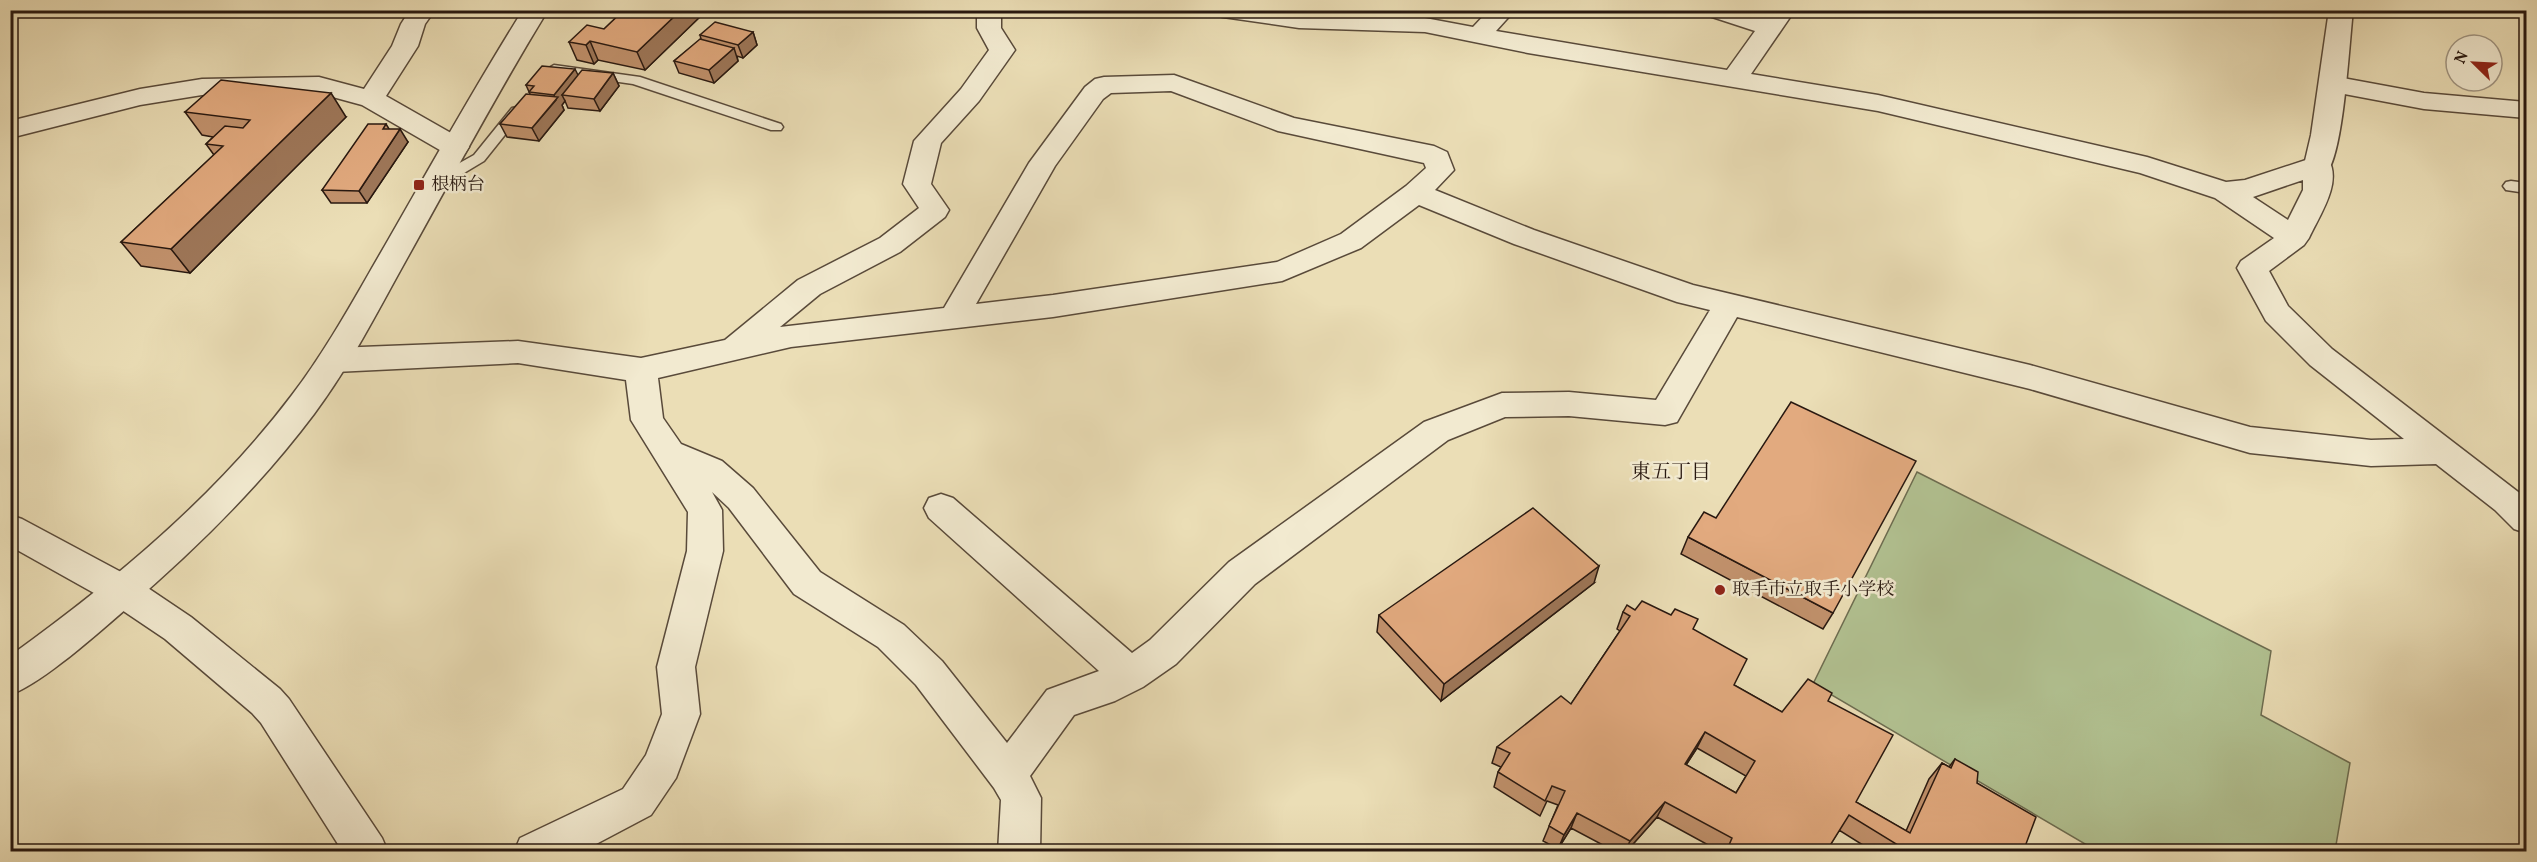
<svg xmlns="http://www.w3.org/2000/svg" width="2537" height="862" font-family="Vollkorn,'Noto Serif JP',serif">
	<style>
		.green { fill: #b2c292; stroke: #6d6d51; stroke-width: 1.5 }
		.lines { fill: none; stroke-linecap: round; stroke-linejoin: round }
		.service-casing { stroke: #594a3a; stroke-width: 3 }
		.minor-casing { stroke: #594a3a; stroke-width: 3 }
		.tertiary-casing { stroke: #594a3a; stroke-width: 3 }
		.service { fill: #f2ead0; fill-rule: evenodd }
		.minor { fill: #f2ead0; fill-rule: evenodd }
		.tertiary { fill: #f2ead0; fill-rule: evenodd }
		.wall { fill: #c2926d; stroke: #281810; stroke-width: 1.5; fill-rule: evenodd }
		.shaded-wall { fill: #9e7759; stroke: #281810; stroke-width: 1.5 }
		.building { fill: #e2aa7f; stroke: #281810; stroke-width: 1.5; fill-rule: evenodd }
		.poi-dot { fill: #8f2418; stroke: #f2ead0; stroke-width: 2 }
		.labels { text-anchor: middle; dominant-baseline: central; stroke-width: 5; stroke-linejoin: round; paint-order: stroke }
		.poi-label { font-size: 18px; fill: #281810; stroke: #f2ead0; text-anchor: start }
		.neighbourhood-label { font-size: 20px; fill: #281810; stroke: #f2ead0 }
	</style>
	<rect width="100%" height="100%" fill="#ebdeb6"/>
	<filter id="stains"><feTurbulence type="fractalNoise" baseFrequency=".00333" numOctaves="4"/><feColorMatrix values="0 0 0 0 .2 0 0 0 0 .09 0 0 0 0 .02 0 0 0 .5 -.17"/></filter>
	<radialGradient id="worn" r=".72"><stop offset=".6" stop-color="#630" stop-opacity="0"/><stop offset="1" stop-color="#630" stop-opacity=".3"/></radialGradient>
	<path class="green" d="M 1917,472 L 2271,651 L 2261,715 L 2350,763 L 2335,851 L 2097,851 L 1813,684 Z"/>
	<g class="lines">
		<g class="service-casing">
			<path id="service" d="M 554,65 L 640,77 L 781,124 L 783,127 L 781,130 L 771,130 L 633,84 L 549,72 L 547,69 Z
				M 517,107 L 524,111 L 484,161 L 439,188 L 429,188 L 426,184 L 429,180 L 474,155 L 512,108 Z
				M 2511,181 L 2526,183 L 2526,193 L 2506,190 L 2503,186 L 2506,182 Z"/>
		</g>
		<g class="minor-casing">
			<path id="minor" d="M 410,10 L 435,10 L 425,24 L 418,46 L 386,96 L 465,141 L 469,147 L 465,153 L 455,156 L 445,153 L 362,105 L 318,93 L 202,95 L 140,105 L 10,138 L 10,121 L 140,89 L 202,79 L 319,77 L 364,89 L 392,46 L 401,24 Z
				M 977,10 L 1001,10 L 1001,28 L 1015,50 L 979,101 L 941,143 L 931,184 L 949,210 L 945,217 L 900,252 L 820,294 L 780,327 L 944,308 L 1029,163 L 1085,87 L 1095,79 L 1104,77 L 1174,75 L 1294,118 L 1434,146 L 1447,152 L 1454,170 L 1435,190 L 1534,230 L 1693,285 L 2030,365 L 2250,427 L 2371,440 L 2404,439 L 2310,365 L 2266,321 L 2237,268 L 2241,261 L 2274,238 L 2215,198 L 2140,173 L 1878,111 L 1528,53 L 1425,32 L 1299,28 L 1223,17 L 1214,15 L 1211,10 L 1278,10 L 1299,14 L 1425,18 L 1473,27 L 1489,10 L 1515,10 L 1496,31 L 1727,70 L 1755,31 L 1706,15 L 1703,10 L 1741,10 L 1765,18 L 1770,10 L 1795,10 L 1751,74 L 1878,95 L 2147,157 L 2226,182 L 2245,180 L 2318,156 L 2328,159 C 2343,182 2319,216 2309,238 L 2304,245 L 2269,271 L 2288,306 L 2332,349 L 2526,498 L 2526,533 L 2514,529 L 2495,510 L 2436,464 L 2371,466 L 2250,453 L 2030,389 L 1737,317 L 1677,422 L 1665,425 L 1569,416 L 1505,417 L 1448,440 L 1255,584 L 1176,664 L 1143,687 L 1115,701 L 1074,715 L 1030,776 L 1041,798 L 1040,852 L 998,852 L 1001,800 L 994,788 L 916,685 L 878,647 L 794,594 L 729,508 L 712,492 L 722,510 L 723,551 L 695,667 L 700,714 L 676,778 L 651,815 L 581,852 L 514,852 L 520,838 L 623,789 L 646,755 L 662,714 L 657,667 L 687,551 L 688,512 L 631,420 L 626,380 L 518,363 L 335,372 L 324,368 L 319,360 L 324,352 L 335,348 L 518,341 L 641,358 L 725,340 L 798,280 L 880,238 L 919,208 L 903,184 L 914,141 L 961,89 L 989,50 L 977,28 ZM 1171,91 L 1278,131 L 1424,163 L 1426,168 L 1406,186 L 1341,234 L 1277,262 L 1053,295 L 976,304 L 1055,166 L 1103,99 L 1111,93 ZM 2303,180 L 2303,190 L 2288,220 L 2253,197 ZM 1419,205 L 1514,244 L 1677,302 L 1710,310 L 1656,400 L 1569,392 L 1502,393 L 1424,422 L 1229,562 L 1150,640 L 1132,653 L 953,498 L 941,494 L 929,498 L 924,508 L 929,518 L 1099,671 L 1047,690 L 1007,743 L 942,661 L 904,625 L 820,572 L 753,488 L 722,461 L 681,444 L 663,418 L 658,378 L 791,347 L 1053,317 L 1282,281 L 1361,248 Z
				M 2332,76 L 2424,93 L 2526,102 L 2526,118 L 2424,109 L 2323,90 L 2319,84 L 2323,78 Z
				M 10,515 L 22,519 L 136,580 L 191,617 L 280,689 L 289,699 L 382,838 L 388,852 L 343,852 L 261,723 L 252,713 L 165,639 L 110,602 L 10,546 Z"/>
		</g>
		<g class="tertiary-casing">
			<path id="tertiary" d="M 523,10 L 548,10 C 497,93 452,178 405,262 C 376,314 350,366 314,414 C 260,486 195,550 126,609 C 98,633 44,682 10,695 L 10,656 C 114,581 215,497 292,395 C 327,349 354,299 383,249 C 429,169 474,88 523,10 Z
				M 2329,10 L 2353,10 C 2349,45 2344,146 2328,171 L 2318,174 L 2308,171 L 2304,165 L 2311,135 Z"/>
		</g>
		<use href="#service" class="service"/>
		<use href="#minor" class="minor"/>
		<use href="#tertiary" class="tertiary"/>
	</g>
	<path class="wall" d="M 624,10 L 707,10 L 645,70 L 598,60 L 594,64 L 577,60 L 569,42 L 604,29 Z
		M 753,32 L 757,45 L 743,58 L 737,56 L 738,61 L 714,83 L 679,73 L 674,61 L 701,39 L 700,35 Z
		M 613,73 L 619,86 L 600,111 L 568,108 L 565,101 L 562,105 L 564,110 L 539,141 L 507,137 L 500,124 L 530,94 L 526,85 L 578,75 Z
		M 185,112 L 346,117 L 190,273 L 141,266 L 121,242 L 214,155 L 206,144 L 213,137 L 202,135 Z
		M 386,124 L 389,129 L 408,142 L 367,203 L 331,203 L 322,190 Z
		M 1688,537 L 1833,613 L 1823,629 L 1681,554 Z
		M 1594,583 L 1441,701 L 1377,632 L 1379,615 Z
		M 1635,610 L 1693,629 L 1734,685 L 1782,712 L 1828,701 L 1856,802 L 1906,831 L 1929,779 L 1942,763 L 1949,767 L 1955,759 L 1977,783 L 2023,852 L 1874,852 L 1839,830 L 1826,852 L 1721,852 L 1657,817 L 1626,852 L 1616,852 L 1571,828 L 1558,849 L 1543,841 L 1558,805 L 1547,801 L 1540,816 L 1494,787 L 1498,772 L 1501,767 L 1492,763 L 1497,747 L 1571,704 L 1620,631 L 1617,629 L 1623,612 ZM 1697,748 L 1746,776 L 1736,793 L 1686,765 Z"/>
	<path class="shaded-wall" d="M 681,10 L 707,10 L 645,70 L 637,52 Z
		M 753,32 L 757,45 L 743,58 L 738,45 Z
		M 590,41 L 598,60 L 594,64 L 586,45 Z
		M 734,48 L 738,61 L 714,83 L 709,70 Z
		M 575,69 L 581,81 L 562,95 L 565,101 L 562,105 L 564,110 L 539,141 L 532,128 L 556,100 L 554,95 Z
		M 613,73 L 619,86 L 600,111 L 594,99 Z
		M 331,93 L 346,117 L 190,273 L 171,249 Z
		M 400,129 L 408,142 L 367,203 L 359,191 Z
		M 1599,566 L 1594,583 L 1441,701 L 1444,684 Z
		M 1705,732 L 1697,748 L 1677,779 L 1685,764 Z
		M 1665,802 L 1657,817 L 1626,852 L 1625,852 L 1630,841 Z
		M 1577,813 L 1571,828 L 1558,849 L 1564,835 Z"/>
	<path class="building" d="M 624,10 L 681,10 L 637,52 L 590,41 L 586,45 L 569,42 L 587,25 L 604,29 Z
		M 715,22 L 753,32 L 738,45 L 700,35 Z
		M 700,39 L 734,48 L 709,70 L 674,61 Z
		M 542,66 L 575,69 L 554,95 L 529,92 L 534,86 L 526,85 Z
		M 582,70 L 613,73 L 594,99 L 562,95 Z
		M 221,80 L 331,93 L 171,249 L 121,242 L 223,146 L 206,144 L 225,126 L 243,128 L 250,120 L 185,112 Z
		M 526,94 L 558,97 L 532,128 L 500,124 Z
		M 368,124 L 386,124 L 383,129 L 400,129 L 359,191 L 322,190 Z
		M 1791,402 L 1916,461 L 1833,613 L 1688,537 L 1704,512 L 1716,518 Z
		M 1533,508 L 1599,566 L 1444,684 L 1379,615 Z
		M 1642,601 L 1671,615 L 1675,609 L 1698,619 L 1693,629 L 1747,659 L 1734,685 L 1782,712 L 1808,679 L 1832,693 L 1828,701 L 1893,735 L 1856,802 L 1910,833 L 1942,763 L 1951,768 L 1955,759 L 1978,772 L 1977,783 L 2036,817 L 2023,852 L 1896,852 L 1898,845 L 1849,815 L 1826,852 L 1726,852 L 1732,838 L 1665,802 L 1630,841 L 1577,813 L 1564,835 L 1549,826 L 1565,791 L 1552,786 L 1545,801 L 1498,772 L 1510,753 L 1497,747 L 1561,696 L 1571,704 L 1630,616 L 1623,612 L 1627,605 L 1635,610 ZM 1705,732 L 1755,761 L 1736,793 L 1685,764 Z"/>
	<g class="poi-dot">
		<rect x="413" y="179" width="12" height="12" rx="3"/>
		<circle cx="1720" cy="590" r="6"/>
	</g>
	<g class="labels">
		<g class="poi-label">
			<text x="431" y="185">根柄台</text>
			<text x="1732" y="590">取手市立取手小学校</text>
		</g>
		<g class="neighbourhood-label">
			<text x="1671" y="473">東五丁目</text>
		</g>
	</g>
	<rect width="2537" height="862" fill="none" stroke="#ebdeb6" stroke-width="36"/>
	<rect x="12" y="12" width="2513" height="838" fill="none" stroke="#281810" stroke-width="3"/>
	<rect x="18" y="18" width="2501" height="826" fill="none" stroke="#281810" stroke-width="1.5"/>
	<g transform="translate(2474 63) rotate(294)"><circle r="28" fill="#f2ead0" stroke="#a19683" stroke-width="1.5"/>
	<path d="M0-4.5L10 22L0 15L-10 22Z" fill="#8f2418"/>
	<text y="-9" font-size="16" font-weight="bold" text-anchor="middle" fill="#281810">N</text>
	</g>
	<rect width="100%" height="100%" filter="url(#stains)"/>
	<rect width="100%" height="100%" fill="url(#worn)"/>
</svg>
